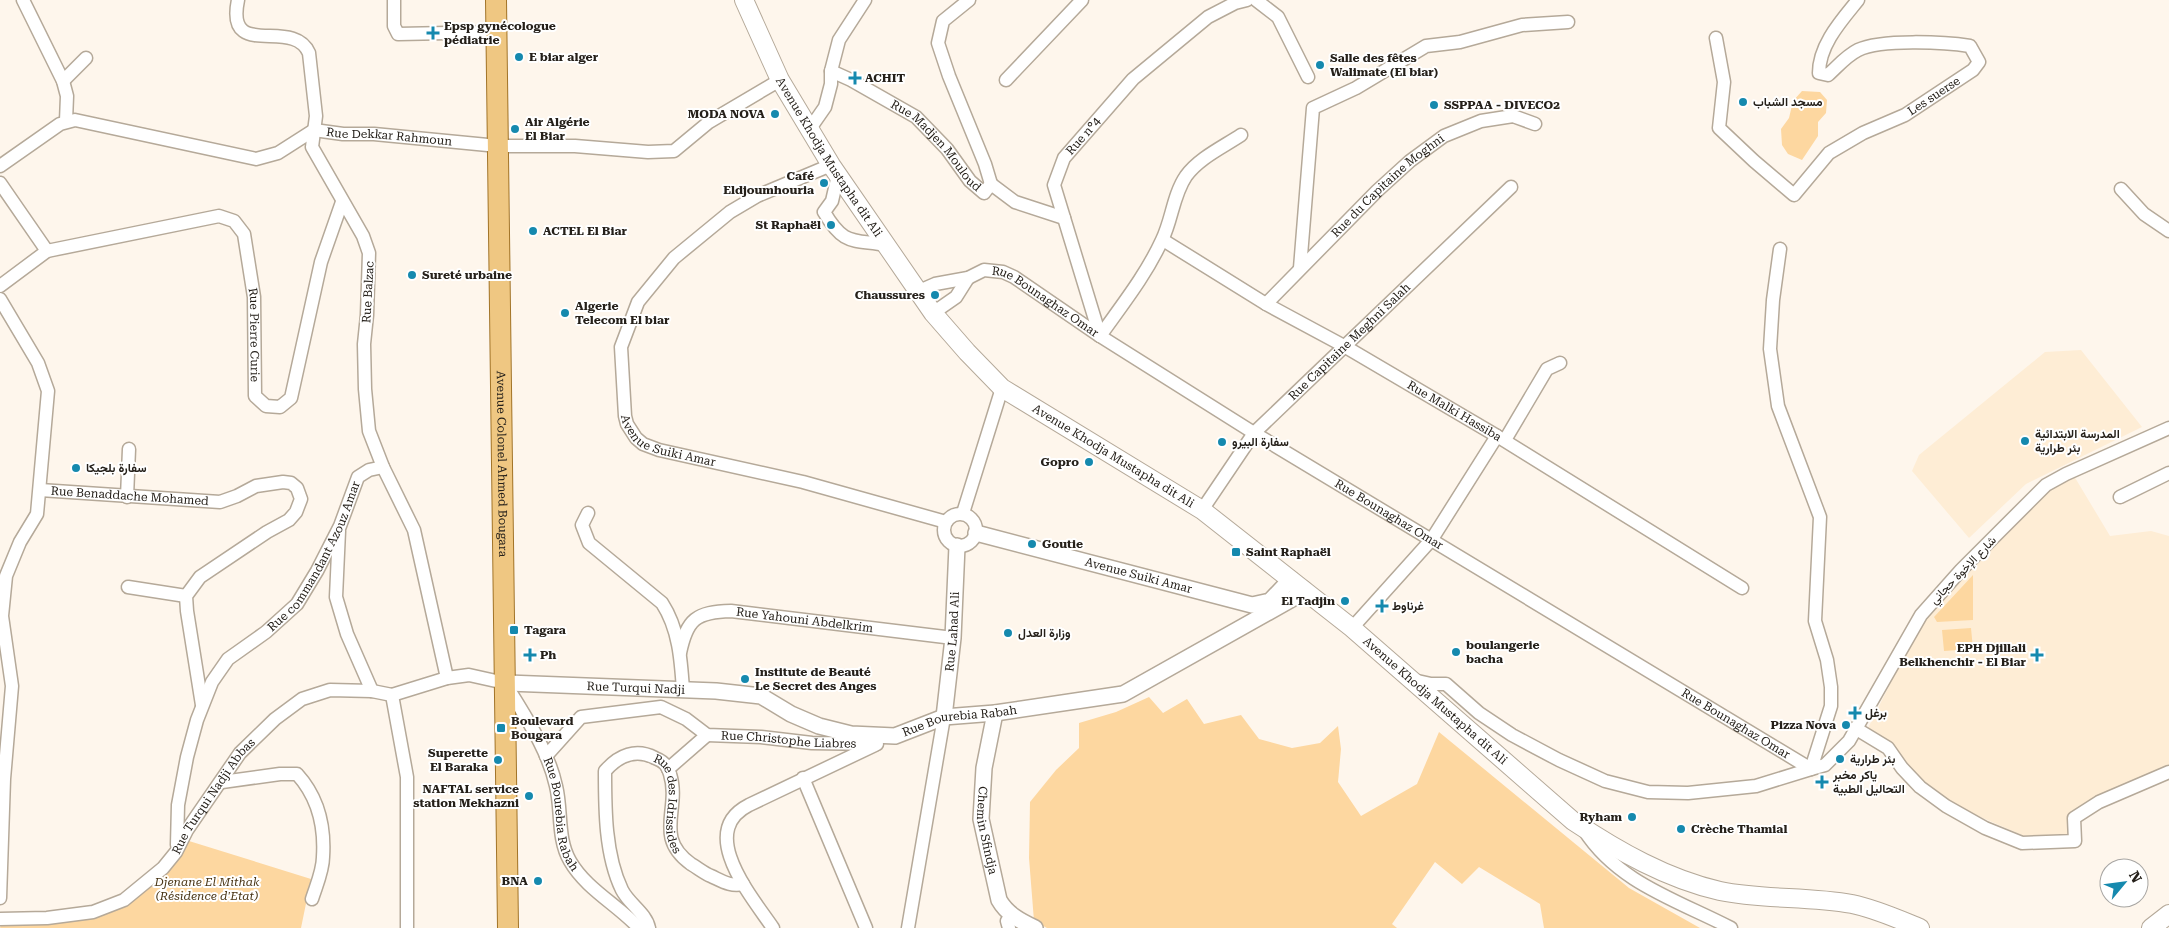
<svg xmlns="http://www.w3.org/2000/svg" width="2169" height="928" font-family="'Roboto Serif',Vazirmatn,serif">
	<style>
		.built { fill: #feedd5 }
		.green { fill: #fdd7a0 }
		.lines { fill: none; stroke-linecap: round; stroke-linejoin: round }
		.minor-casing { stroke: #b5a999; stroke-width: 15 }
		.tertiary-casing { stroke: #b5a999; stroke-width: 18 }
		.secondary-casing { stroke: #b5a999; stroke-width: 20 }
		.primary-casing { stroke: #a27428; stroke-width: 22 }
		.minor { stroke: #fff; stroke-width: 12 }
		.tertiary { stroke: #fff; stroke-width: 15 }
		.secondary { stroke: #fff; stroke-width: 18 }
		.primary { stroke: #efc782; stroke-width: 20 }
		.poi-dot { fill: #1589ae; stroke: #fff; stroke-width: 2 }
		.labels { text-anchor: middle; dominant-baseline: central; stroke-width: 4; stroke-linejoin: round; paint-order: stroke }
		.poi-label { font-size: 12px; font-weight: bold; fill: #25201a; stroke: #fff; text-anchor: start }
		.street-label { font-size: 12px; fill: #25201a; stroke: #fff }
		.park-label { font-size: 12px; font-style: italic; fill: #4a3616; stroke: #fff }
	</style>
	<rect width="100%" height="100%" fill="#fef6ec"/>
	<path class="built" d="M 2081,350 L 2142,427 L 2026,484 L 1969,538 L 1912,471 L 1919,455 L 2045,352 Z
		M 2074,476 L 2110,536 L 2151,531 L 2169,536 L 2169,775 L 2071,814 L 2069,836 L 2024,836 L 1969,812 L 1939,794 L 1919,778 L 1887,741 L 1868,728 L 1913,638 L 1920,631 L 1926,617 L 2056,484 Z"/>
	<path class="green" d="M 1802,91 L 1820,92 L 1827,100 L 1826,113 L 1818,122 L 1818,136 L 1802,160 L 1788,154 L 1782,145 L 1781,129 L 1789,118 L 1793,101 Z
		M 1973,575 L 1973,620 L 1937,622 L 1934,617 Z
		M 1971,628 L 1973,649 L 1944,651 L 1942,630 Z
		M 1149,697 L 1163,713 L 1187,699 L 1204,724 L 1241,715 L 1259,739 L 1292,748 L 1320,743 L 1338,726 L 1341,749 L 1338,782 L 1361,816 L 1417,784 L 1439,732 L 1629,888 L 1700,928 L 1544,928 L 1540,904 L 1479,867 L 1462,884 L 1435,862 L 1392,924 L 1397,928 L 1047,928 L 1034,921 L 1029,858 L 1030,802 L 1056,770 L 1079,748 L 1079,723 L 1116,712 Z
		M 189,841 L 311,879 L 301,928 L 0,928 L 1,925 L 103,914 L 149,887 L 176,863 Z"/>
	<g class="lines">
		<g class="minor-casing">
			<g id="minor">
				<path d="M 23,0 L 63,81 L 67,96 L 66,121"/>
				<path d="M 238,0 C 225,62 293,16 309,53 L 316,116 L 312,147 L 363,236 L 369,253 L 367,315 L 364,344 L 365,389 L 369,431 L 383,467 L 414,530 L 447,678"/>
				<path d="M 394,0 L 394,26 L 398,34 L 497,32"/>
				<path d="M 969,0 L 943,21 L 938,43 L 949,76 L 985,164 L 991,184"/>
				<path d="M 1256,0 L 1278,17 L 1308,77"/>
				<path id="s1" d="M 1716,38 L 1724,82 L 1719,128 L 1754,161 L 1794,195 L 1829,153 L 1863,133 L 1905,115 L 1973,70 L 1979,62 L 1970,46 C 1944,42 1881,39 1858,50 C 1846,56 1838,66 1828,75 L 1819,73 C 1819,45 1841,21 1858,0"/>
				<path id="s2" d="M 831,71 L 851,80 L 916,117 L 947,149 L 970,181 L 984,193 L 991,184"/>
				<path d="M 1006,80 L 1082,0"/>
				<path d="M 63,81 L 86,58"/>
				<path d="M 809,130 L 825,107 L 831,84 L 831,71 L 839,40 L 865,0"/>
				<path id="s3" d="M 831,165 L 757,196 L 730,212 L 674,258 L 638,302 L 621,347 L 625,416 L 627,424 L 636,438 L 643,444 L 659,450 L 803,482 L 946,522"/>
				<path id="s4" d="M 0,166 L 60,124 L 75,120 L 256,159 L 278,153 L 314,130 L 343,134 L 374,134 L 498,146 L 575,146 L 648,152 L 674,151 L 709,122 L 780,80"/>
				<path d="M 838,175 L 832,201 L 824,212 C 844,246 852,239 886,245"/>
				<path d="M 0,183 L 47,251"/>
				<path d="M 991,184 L 1015,202 L 1064,218"/>
				<path d="M 2121,189 L 2144,214 L 2169,231"/>
				<path id="s5" d="M 1163,240 L 1266,304 L 1344,346 L 1497,436 L 1742,588"/>
				<path d="M 1300,268 L 1313,108 L 1356,88 L 1426,46 L 1460,42 L 1522,25 L 1568,22"/>
				<path id="s6" d="M 0,286 L 47,251 L 219,216 L 234,221 L 244,234 L 254,297 L 255,396 L 266,406 L 280,407 L 291,398 L 321,262 L 342,202"/>
				<path id="s7" d="M 919,291 L 935,284 L 968,278 L 984,270 L 1003,272 L 1014,277 L 1100,336 L 1254,433 L 1811,769 L 1825,765 L 1849,741 L 1921,615 L 1961,570 L 2046,485 L 2066,474 L 2169,428"/>
				<path d="M 0,299 L 38,363 L 48,391 L 37,514 L 20,542 L 6,576 L 2,616 L 12,686 L 4,779 L 0,898"/>
				<path id="s8" d="M 1266,304 L 1377,191 L 1410,161 L 1444,136 L 1481,121 L 1513,116 L 1535,124"/>
				<path d="M 933,313 L 956,297 L 968,278"/>
				<path id="s9" d="M 1100,336 L 1054,185 L 1064,158 L 1133,79 L 1208,17 L 1235,3 L 1247,0"/>
				<path d="M 1100,336 C 1122,305 1146,275 1162,240 C 1172,220 1173,195 1186,176 C 1199,158 1223,147 1241,135"/>
				<path d="M 1505,440 L 1547,369 L 1560,363"/>
				<path id="s10" d="M 40,490 L 220,502 L 237,496 L 256,486 L 283,482 L 291,483 L 297,488 L 301,499 L 296,512 L 289,520 L 267,532 L 200,577 L 186,596 L 187,611 L 202,705"/>
				<path d="M 127,497 L 129,449"/>
				<path d="M 2120,497 L 2169,473"/>
				<path id="s11" d="M 1202,510 L 1254,433 L 1511,187"/>
				<path d="M 588,513 L 582,525 L 589,543 L 662,603 C 679,629 681,660 683,690"/>
				<path d="M 963,513 L 1002,388"/>
				<circle cx="960" cy="530" r="16"/>
				<path d="M 339,531 L 336,597 L 347,634 L 372,691"/>
				<path d="M 128,587 L 186,596"/>
				<path d="M 1352,628 L 1432,539 L 1497,436"/>
				<path id="s12" d="M 680,653 C 687,619 696,612 731,611 L 953,638"/>
				<path d="M 1413,680 L 1431,684 L 1446,684 L 1479,713 L 1512,735 L 1559,760 L 1605,781 L 1648,792 L 1688,793 L 1756,786 L 1811,769 L 1831,706 L 1831,687 L 1827,660 L 1815,621 L 1820,517 L 1778,406 L 1770,349 L 1773,300 L 1780,249"/>
				<path d="M 392,695 L 407,777 L 407,928"/>
				<path d="M 1855,728 L 1888,748 L 1902,768 L 1920,787 L 1946,806 L 1985,828 L 2022,843 L 2075,841 L 2074,818 L 2099,802 L 2169,772"/>
				<path id="s13" d="M 546,756 L 581,717 L 661,707 L 686,719 L 707,735 L 761,737 L 812,743 L 877,744"/>
				<path d="M 668,769 L 707,735"/>
				<path d="M 803,778 L 866,928"/>
				<path d="M 222,782 L 280,774 L 297,774 C 318,797 325,826 323,857 C 323,871 316,886 312,899"/>
				<path d="M 1584,830 C 1618,883 1677,900 1731,928"/>
				<path id="s14" d="M 177,845 L 178,805 L 187,757 L 197,720 L 212,682 L 228,659 L 266,632 L 297,604 L 317,571 L 340,526 L 358,477 L 369,470 L 383,467"/>
				<path id="s15" d="M 0,919 L 47,918 L 93,912 L 124,900 L 163,868 L 176,852 L 187,830 L 240,753 L 275,719 L 302,699 L 330,690 L 372,691 L 392,695 L 447,678 L 469,675 L 505,683 C 524,715 548,749 556,786 C 562,810 557,839 570,861 C 586,889 618,905 639,928"/>
				<path id="s16" d="M 649,928 C 646,913 629,904 622,890 C 605,855 605,809 605,771 C 619,755 636,748 655,758 C 663,761 668,765 670,774 C 681,809 653,837 691,864 C 698,868 704,873 711,876 C 722,881 731,887 743,884"/>
				<path d="M 773,928 C 752,897 696,832 749,805 L 875,745"/>
				<path d="M 908,928 L 944,717"/>
				<path d="M 1009,928 L 1007,921 L 1011,915"/>
			</g>
		</g>
		<g class="tertiary-casing">
			<g id="tertiary">
				<path id="s17" d="M 976,533 L 1252,605 L 1270,601 L 1291,579"/>
				<path id="s18" d="M 505,683 L 716,691 L 761,696 L 791,714 L 819,726 L 851,734 L 895,736 L 944,717 L 995,713 L 1123,694 L 1292,599 L 1304,589"/>
				<path id="s19" d="M 995,713 L 984,768 L 981,819 L 999,900 C 1007,914 1020,921 1035,928"/>
				<path id="s20" d="M 944,717 L 953,638 L 957,546"/>
			</g>
		</g>
		<g class="secondary-casing">
			<g id="secondary">
				<path id="s21" d="M 744,0 L 780,80 L 831,165 L 933,313 L 967,352 L 1002,388 L 1202,510 L 1352,628 L 1573,821 C 1618,851 1667,879 1720,891 C 1763,900 1808,896 1852,904 C 1876,909 1898,919 1920,928"/>
				<path d="M 2151,928 L 2169,914"/>
			</g>
		</g>
		<g class="primary-casing">
			<g id="primary">
				<path id="s22" d="M 496,0 L 508,928"/>
			</g>
		</g>
		<use href="#minor" class="minor"/>
		<use href="#tertiary" class="tertiary"/>
		<use href="#secondary" class="secondary"/>
		<use href="#primary" class="primary"/>
	</g>
	<g class="poi-dot">
		<path d="M430.5 25.5h5v5h5v5h-5v5h-5v-5h-5v-5h5z"/>
		<circle cx="519" cy="57" r="5"/>
		<circle cx="1320" cy="65" r="5"/>
		<path d="M852.5 70.5h5v5h5v5h-5v5h-5v-5h-5v-5h5z"/>
		<circle cx="1743" cy="102" r="5"/>
		<circle cx="1434" cy="105" r="5"/>
		<circle cx="775" cy="114" r="5"/>
		<circle cx="515" cy="129" r="5"/>
		<circle cx="824" cy="183" r="5"/>
		<circle cx="831" cy="225" r="5"/>
		<circle cx="533" cy="231" r="5"/>
		<circle cx="412" cy="275" r="5"/>
		<circle cx="935" cy="295" r="5"/>
		<circle cx="565" cy="313" r="5"/>
		<circle cx="2025" cy="441" r="5"/>
		<circle cx="1222" cy="442" r="5"/>
		<circle cx="1089" cy="462" r="5"/>
		<circle cx="76" cy="468" r="5"/>
		<circle cx="1032" cy="544" r="5"/>
		<rect x="1231" y="547" width="10" height="10" rx="2.5"/>
		<circle cx="1345" cy="601" r="5"/>
		<path d="M1379.5 598.5h5v5h5v5h-5v5h-5v-5h-5v-5h5z"/>
		<rect x="509" y="625" width="10" height="10" rx="2.5"/>
		<circle cx="1008" cy="633" r="5"/>
		<circle cx="1456" cy="652" r="5"/>
		<path d="M527.5 647.5h5v5h5v5h-5v5h-5v-5h-5v-5h5z"/>
		<path d="M2034.5 647.5h5v5h5v5h-5v5h-5v-5h-5v-5h5z"/>
		<circle cx="745" cy="679" r="5"/>
		<path d="M1852.5 705.5h5v5h5v5h-5v5h-5v-5h-5v-5h5z"/>
		<circle cx="1846" cy="725" r="5"/>
		<rect x="496" y="723" width="10" height="10" rx="2.5"/>
		<circle cx="1840" cy="759" r="5"/>
		<circle cx="498" cy="760" r="5"/>
		<path d="M1819.5 774.5h5v5h5v5h-5v5h-5v-5h-5v-5h5z"/>
		<circle cx="529" cy="796" r="5"/>
		<circle cx="1632" cy="817" r="5"/>
		<circle cx="1681" cy="829" r="5"/>
		<circle cx="538" cy="881" r="5"/>
	</g>
	<g class="labels">
		<g class="poi-label">
			<text x="444" y="26">Epsp gynécologue<tspan x="444" dy="14">pédiatrie</tspan></text>
			<text x="529" y="57">E biar alger</text>
			<text x="1330" y="58">Salle des fêtes<tspan x="1330" dy="14">Walimate (El biar)</tspan></text>
			<text x="865" y="78">ACHIT</text>
			<text x="1753" y="102">مسجد الشباب</text>
			<text x="1444" y="105">SSPPAA - DIVECO2</text>
			<text x="765" y="114" text-anchor="end">MODA NOVA</text>
			<text x="525" y="122">Air Algérie<tspan x="525" dy="14">El Biar</tspan></text>
			<text x="814" y="176" text-anchor="end">Café<tspan x="814" dy="14">Eldjoumhouria</tspan></text>
			<text x="821" y="225" text-anchor="end">St Raphaël</text>
			<text x="543" y="231">ACTEL El Biar</text>
			<text x="422" y="275">Sureté urbaine</text>
			<text x="925" y="295" text-anchor="end">Chaussures</text>
			<text x="575" y="306">Algerie<tspan x="575" dy="14">Telecom El biar</tspan></text>
			<text x="2035" y="434">المدرسة الابتدائية<tspan x="2035" dy="14">بئر طرارية</tspan></text>
			<text x="1232" y="442">سفارة البيرو</text>
			<text x="1079" y="462" text-anchor="end">Gopro</text>
			<text x="86" y="468">سفارة بلجيكا</text>
			<text x="1042" y="544">Goutie</text>
			<text x="1246" y="552">Saint Raphaël</text>
			<text x="1335" y="601" text-anchor="end">El Tadjin</text>
			<text x="1392" y="606">غرناوط</text>
			<text x="524" y="630">Tagara</text>
			<text x="1018" y="633">وزارة العدل</text>
			<text x="1466" y="645">boulangerie<tspan x="1466" dy="14">bacha</tspan></text>
			<text x="2026" y="648" text-anchor="end">EPH Djillali<tspan x="2026" dy="14">Belkhenchir - El Biar</tspan></text>
			<text x="540" y="655">Ph</text>
			<text x="755" y="672">Institute de Beauté<tspan x="755" dy="14">Le Secret des Anges</tspan></text>
			<text x="1865" y="713">برغل</text>
			<text x="511" y="721">Boulevard<tspan x="511" dy="14">Bougara</tspan></text>
			<text x="1836" y="725" text-anchor="end">Pizza Nova</text>
			<text x="488" y="753" text-anchor="end">Superette<tspan x="488" dy="14">El Baraka</tspan></text>
			<text x="1850" y="759">بئر طرارية</text>
			<text x="1833" y="775">ياكر مخبر<tspan x="1833" dy="14">التحاليل الطبية</tspan></text>
			<text x="519" y="789" text-anchor="end">NAFTAL service<tspan x="519" dy="14">station Mekhazni</tspan></text>
			<text x="1622" y="817" text-anchor="end">Ryham</text>
			<text x="1691" y="829">Crèche Thamial</text>
			<text x="528" y="881" text-anchor="end">BNA</text>
		</g>
		<g class="street-label">
			<text stroke="none"><textPath href="#s1" startOffset="366">Les suerse</textPath></text>
			<text stroke="none"><textPath href="#s4" startOffset="415">Rue Dekkar Rahmoun</textPath></text>
			<text stroke="none"><textPath href="#s9" startOffset="216">Rue n°4</textPath></text>
			<text stroke="none"><textPath href="#s2" startOffset="131">Rue Madjen Mouloud</textPath></text>
			<text stroke="none"><textPath href="#s21" startOffset="179">Avenue Khodja Mustapha dit Ali</textPath></text>
			<text stroke="none"><textPath href="#s8" startOffset="170">Rue du Capitaine Moghni</textPath></text>
			<text transform="translate(368 292) rotate(-87)">Rue Balzac</text>
			<text stroke="none"><textPath href="#s7" startOffset="139">Rue Bounaghaz Omar</textPath></text>
			<text stroke="none"><textPath href="#s6" startOffset="368">Rue Pierre Curie</textPath></text>
			<text stroke="none"><textPath href="#s11" startOffset="225">Rue Capitaine Meghni Salah</textPath></text>
			<text stroke="none"><textPath href="#s5" startOffset="338">Rue Malki Hassiba</textPath></text>
			<text stroke="none"><textPath href="#s3" startOffset="412">Avenue Suiki Amar</textPath></text>
			<text stroke="none"><textPath href="#s21" startOffset="599">Avenue Khodja Mustapha dit Ali</textPath></text>
			<text stroke="none"><textPath href="#s22" startOffset="464">Avenue Colonel Ahmed Bougara</textPath></text>
			<text stroke="none"><textPath href="#s10" startOffset="90">Rue Benaddache Mohamed</textPath></text>
			<text stroke="none"><textPath href="#s7" startOffset="544">Rue Bounaghaz Omar</textPath></text>
			<text stroke="none"><textPath href="#s14" startOffset="334">Rue commandant Azouz Amar</textPath></text>
			<text transform="translate(1963 570) rotate(-46)">شارع الإخوة حجاني</text>
			<text stroke="none"><textPath href="#s17" startOffset="168">Avenue Suiki Amar</textPath></text>
			<text stroke="none"><textPath href="#s12" startOffset="149">Rue Yahouni Abdelkrim</textPath></text>
			<text stroke="none"><textPath href="#s20" startOffset="86">Rue Lahad Ali</textPath></text>
			<text stroke="none"><textPath href="#s18" startOffset="131">Rue Turqui Nadji</textPath></text>
			<text stroke="none"><textPath href="#s21" startOffset="1004">Avenue Khodja Mustapha dit Ali</textPath></text>
			<text stroke="none"><textPath href="#s18" startOffset="466">Rue Bourebia Rabah</textPath></text>
			<text stroke="none"><textPath href="#s7" startOffset="949">Rue Bounaghaz Omar</textPath></text>
			<text stroke="none"><textPath href="#s13" startOffset="269">Rue Christophe Liabres</textPath></text>
			<text stroke="none"><textPath href="#s15" startOffset="265">Rue Turqui Nadji Abbas</textPath></text>
			<text stroke="none"><textPath href="#s16" startOffset="276">Rue des Idrissides</textPath></text>
			<text stroke="none"><textPath href="#s15" startOffset="751">Rue Bourebia Rabah</textPath></text>
			<text stroke="none"><textPath href="#s19" startOffset="119">Chemin Sfindja</textPath></text>
		</g>
		<g class="park-label">
			<text x="207" y="882">Djenane El Mithak<tspan x="207" dy="14">(Résidence d'Etat)</tspan></text>
		</g>
	</g>
	<g transform="translate(2124 883) rotate(61)"><circle r="24" fill="#ffffff" stroke="#a8a6a3"/>
	<path d="M0-4L9 19L0 12L-9 19Z" fill="#1589ae"/>
	<text y="-8" font-size="14" font-weight="bold" text-anchor="middle" fill="#25201a">N</text>
	</g>
</svg>
